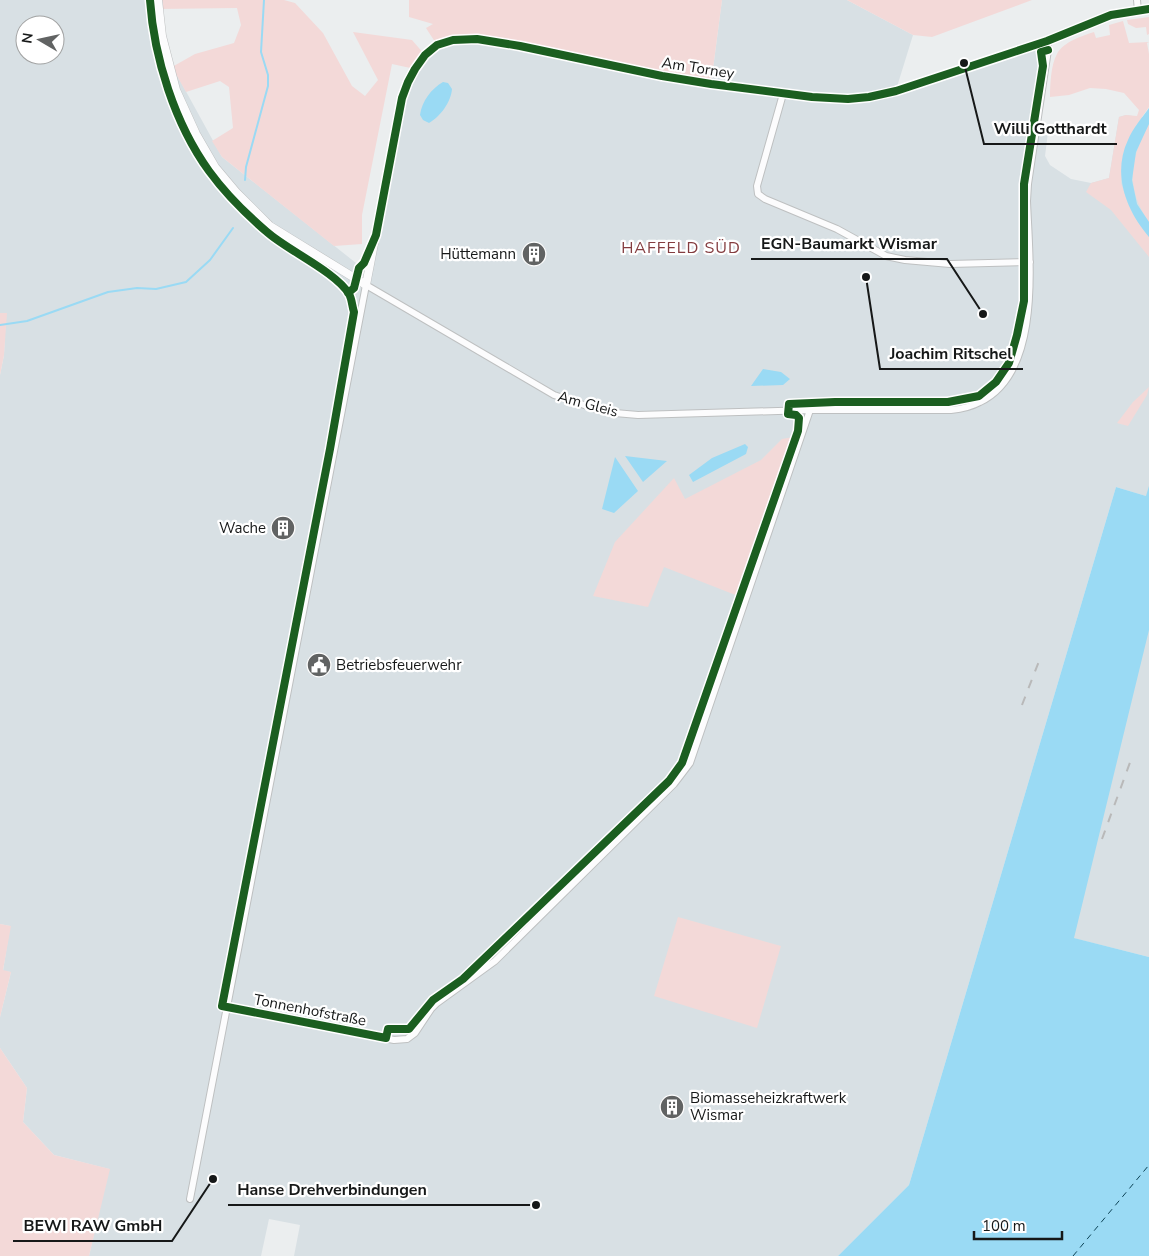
<svg xmlns="http://www.w3.org/2000/svg" width="1149" height="1256" font-family="'Nunito Sans',sans-serif">
	<style>
		.built { fill: #d8e0e4; fill-rule: evenodd }
		.green { fill: #f3d9d8 }
		.water { fill: #9adaf4 }
		.lines { fill: none; stroke-linecap: round; stroke-linejoin: round }
		.stream { stroke: #9adaf4; stroke-width: 2 }
		.ferry { stroke: #0d4356; stroke-width: 1; stroke-dasharray: 6 5; stroke-linecap: butt }
		.minor-casing { stroke: #bec0c1; stroke-width: 8 }
		.tertiary-casing { stroke: #bec0c1; stroke-width: 9 }
		.minor { stroke: #fcfcfd; stroke-width: 6 }
		.tertiary { stroke: #fcfcfd; stroke-width: 8 }
		.rail { stroke: #b9b9b9; stroke-width: 2; stroke-dasharray: 9 9; stroke-linecap: butt }
		.cycleway-casing { stroke: #fff; stroke-width: 11 }
		.cycleway { stroke: #1b5e20; stroke-width: 8 }
		.labels { text-anchor: middle; dominant-baseline: central; stroke-width: 4.5; stroke-linejoin: round; paint-order: stroke }
		.street-label { font-size: 15px; fill: #161818; stroke: #fff }
		.poi-label { font-size: 15px; fill: #161818; stroke: #fff; text-anchor: end }
		.neighbourhood-label { font-size: 16px; letter-spacing: 1px; fill: #843c3f; stroke: #fff }
		.leader { fill: none; stroke: #161818; stroke-width: 2 }
		.callout-dot { fill: #161818; stroke: #fff; stroke-width: 2 }
		.callout-label { font-size: 16px; text-anchor: middle; font-weight: bold; fill: #161818; stroke: #fff; stroke-width: 4.5; stroke-linejoin: round; paint-order: stroke }
	</style>
	<rect width="100%" height="100%" fill="#ebeeef"/>
	<path class="built" d="M 0,0 L 158,0 L 166,55 L 222,157 L 356,263 L 354,278 L 365,285 L 408,82 L 437,45 L 477,39 L 711,84 L 722,0 L 847,0 L 913,35 L 896,90 L 1047,41 L 1035,130 L 1048,132 L 1045,156 L 1050,165 L 1071,179 L 1091,183 L 1109,178 L 1119,117 L 1126,115 L 1147,118 L 1149,115 L 1149,497 L 1116,487 L 909,1185 L 838,1256 L 294,1256 L 300,1225 L 269,1219 L 261,1256 L 89,1256 L 109,1169 L 54,1155 L 23,1122 L 27,1088 L 0,1048 L 0,1017 L 11,972 L 3,971 L 10,926 L 0,924 L 0,375 L 4,355 L 6,313 L 0,313 ZM 25,25 L 55,25 L 55,55 L 25,55 Z
		M 1149,627 L 1149,957 L 1073,938 L 1089,865 Z"/>
	<path class="green" d="M 159,0 L 284,0 L 295,3 L 323,33 L 352,86 L 365,96 L 378,80 L 353,32 L 412,40 L 425,55 L 415,69 L 392,64 L 362,215 L 362,244 L 334,246 L 222,157 L 212,141 L 233,128 L 229,87 L 220,81 L 186,92 L 172,67 L 195,54 L 234,43 L 241,25 L 237,8 L 159,9 Z
		M 409,0 L 722,0 L 711,84 L 477,39 L 437,45 L 426,28 L 433,24 L 409,17 Z
		M 847,0 L 1032,0 L 932,37 L 913,35 Z
		M 1149,17 L 1149,34 L 1147,35 L 1146,27 L 1136,28 L 1128,24 L 1127,20 Z
		M 1123,21 L 1129,43 L 1149,42 L 1147,43 L 1149,54 L 1149,107 L 1135,127 L 1125,147 L 1121,183 L 1128,204 L 1134,216 L 1149,237 L 1149,257 L 1111,210 L 1086,192 L 1091,183 L 1109,178 L 1119,117 L 1126,115 L 1137,116 L 1139,110 L 1124,93 L 1106,89 L 1090,88 L 1069,95 L 1050,97 C 1050,85 1051,64 1057,54 C 1063,42 1082,36 1094,32 L 1096,38 L 1110,35 L 1109,25 Z
		M 1149,124 L 1149,222 C 1125,188 1130,159 1149,124 Z
		M 0,313 L 7,313 L 4,355 L 0,375 Z
		M 1149,387 L 1147,395 L 1128,426 L 1117,423 L 1133,402 Z
		M 793,437 L 738,596 L 664,567 L 648,607 L 593,596 L 615,542 L 674,478 L 685,499 L 761,460 L 782,439 Z
		M 678,917 L 781,946 L 757,1028 L 654,996 Z
		M 0,924 L 11,926 L 3,970 L 11,972 L 0,1017 Z
		M 0,1048 L 27,1088 L 23,1122 L 54,1155 L 110,1169 L 89,1256 L 0,1256 Z"/>
	<path class="water" d="M 443,82 L 448,83 L 452,89 C 451,102 440,117 429,123 L 423,120 L 420,115 C 422,101 431,89 443,82 Z
		M 1149,108 L 1149,124 L 1136,152 L 1132,180 L 1137,204 L 1149,222 L 1149,237 C 1126,210 1112,174 1128,140 C 1133,128 1142,118 1149,108 Z
		M 763,369 L 781,372 L 790,379 L 783,385 L 751,386 Z
		M 745,444 L 748,447 L 746,454 L 693,482 L 689,475 L 712,458 Z
		M 625,456 L 667,461 L 643,482 Z
		M 615,457 L 638,491 L 614,513 L 602,509 Z
		M 1149,486 L 1149,630 L 1074,938 L 1149,957 L 1149,1256 L 838,1256 L 909,1185 L 1116,487 L 1146,496 Z"/>
	<g class="lines">
		<path class="stream" d="M 245,180 L 246,167 L 268,86 L 268,75 L 261,52 L 264,0
			M 0,325 L 27,321 L 108,292 L 137,288 L 156,289 L 186,282 L 210,260 L 233,228"/>
		<path class="ferry" d="M 1073,1256 L 1149,1165"/>
		<g class="minor-casing">
			<path id="minor" d="M 1137,0 L 1138,11
				M 783,94 L 757,186 L 758,194 L 765,199 L 837,229 L 886,256 L 905,260 L 950,264 L 1030,262
				M 228,1007 L 394,1040 L 407,1039 L 415,1033 L 431,1009 L 437,1003 L 495,961 L 674,784 L 690,763 L 810,410
				M 190,1199 L 366,285 L 554,395 L 593,408 L 615,413 L 638,415 L 810,410 L 951,410 C 961,409 971,407 980,402 C 1043,372 1029,258 1027,201 L 1028,184 L 1048,50 L 1047,41"/>
		</g>
		<g class="tertiary-casing">
			<path id="tertiary" d="M 158,0 L 162,36 L 176,90 L 196,134 L 215,167 L 236,192 L 270,226 L 366,285 L 402,98 L 408,82 L 415,69 L 425,55 L 437,45 L 453,40 L 477,39 L 520,46 L 662,76 L 711,84 L 812,97 L 848,99 L 869,97 L 896,91 L 1047,41 L 1111,15 L 1149,9"/>
		</g>
		<use href="#minor" class="minor"/>
		<use href="#tertiary" class="tertiary"/>
		<path class="rail" d="M 1022,705 L 1041,656
			M 1102,839 L 1132,757"/>
		<g class="cycleway-casing">
			<path id="cycleway" d="M 150,0 C 154,58 175,124 209,171 C 225,193 246,214 267,232 C 287,250 336,272 349,294 C 352,299 352,306 354,312 L 330,449 L 222,1006 L 386,1038 L 388,1029 L 409,1029 L 433,1000 L 463,979 L 669,781 L 682,763 L 798,431 L 799,418 L 796,415 L 788,414 L 789,404 L 835,402 L 948,402 L 979,396 L 996,382 L 1009,363 L 1017,335 L 1024,301 L 1024,184 L 1043,66 L 1041,52 L 1048,50
				M 348,293 L 354,288 L 359,268 L 364,263 L 376,235 L 402,98 L 408,82 L 415,69 L 425,55 L 437,45 L 453,40 L 477,39 L 520,46 L 662,76 L 711,84 L 812,97 L 848,99 L 869,97 L 896,91 L 1047,41 L 1111,15 L 1149,9"/>
		</g>
		<use href="#cycleway" class="cycleway"/>
	</g>
	<defs>
		<g id="building-disc" transform="scale(1.25)"><circle r="9.5" fill="#616363" stroke="#fff"/><path d="M-4-6H4V6H1V3H-1V6H-4ZM-2.5-4.3h1.7v1.8h-1.7ZM.8-4.3h1.7v1.8H.8ZM-2.5-1h1.7V.8h-1.7ZM.8-1h1.7V.8H.8Z" fill="#fff"/></g>
		<g id="civic-disc" transform="scale(1.25)"><circle r="9.5" fill="#616363" stroke="#fff"/><path d="M-.6-6.5H3V-4.5H.6V-3L4-1V1h2V6H-6V1h2V-1L-.6-3ZM-1.2 2.5V6h2.4V2.5Z" fill="#fff"/></g>
	</defs>
	<g fill-rule="evenodd">
		<use href="#building-disc" x="534" y="254"/>
		<use href="#building-disc" x="283" y="528"/>
		<use href="#civic-disc" x="319" y="665"/>
		<use href="#building-disc" x="672" y="1107"/>
	</g>
	<g class="labels">
		<g class="street-label">
			<text transform="translate(698 68) rotate(9)">Am Torney</text>
			<text transform="translate(588 404) rotate(15)">Am Gleis</text>
			<text transform="translate(310 1010) rotate(11)">Tonnenhofstraße</text>
		</g>
		<g class="poi-label">
			<text x="516" y="254">Hüttemann</text>
			<text x="266" y="528">Wache</text>
			<text x="336" y="665" text-anchor="start">Betriebsfeuerwehr</text>
			<text x="690" y="1098" text-anchor="start">Biomasseheizkraftwerk<tspan x="690" dy="17">Wismar</tspan></text>
		</g>
		<g class="neighbourhood-label">
			<text x="681" y="248">HAFFELD SÜD</text>
		</g>
	</g>
	<path class="leader" d="M964 63L984 144H1117M983 314L947 259H751M866 277L880 369H1023M536 1205L437 1205H228M213 1179L172 1241H13"/>
	<g class="callout-dot">
		<circle cx="964" cy="63" r="5"/>
		<circle cx="983" cy="314" r="5"/>
		<circle cx="866" cy="277" r="5"/>
		<circle cx="536" cy="1205" r="5"/>
		<circle cx="213" cy="1179" r="5"/>
	</g>
	<g class="callout-label">
		<text x="1050" y="134">Willi Gotthardt</text>
		<text x="849" y="249">EGN-Baumarkt Wismar</text>
		<text x="951" y="359">Joachim Ritschel</text>
		<text x="332" y="1195">Hanse Drehverbindungen</text>
		<text x="93" y="1231">BEWI RAW GmbH</text>
	</g>
	<g transform="translate(40 40) rotate(279)"><circle r="24" fill="#ffffff" stroke="#a2a3a3"/>
	<path d="M0-4L9 19L0 12L-9 19Z" fill="#616363"/>
	<text y="-8" font-size="14" font-weight="bold" text-anchor="middle" fill="#161818">N</text>
	</g>
	<path d="M974 1231v8h88v-8" fill="none" stroke="#161818" stroke-width="2.5"/>
	<text x="982" y="1231" font-size="15" fill="#161818" stroke="#ffffff" stroke-width="4" paint-order="stroke">100 m</text>
</svg>
